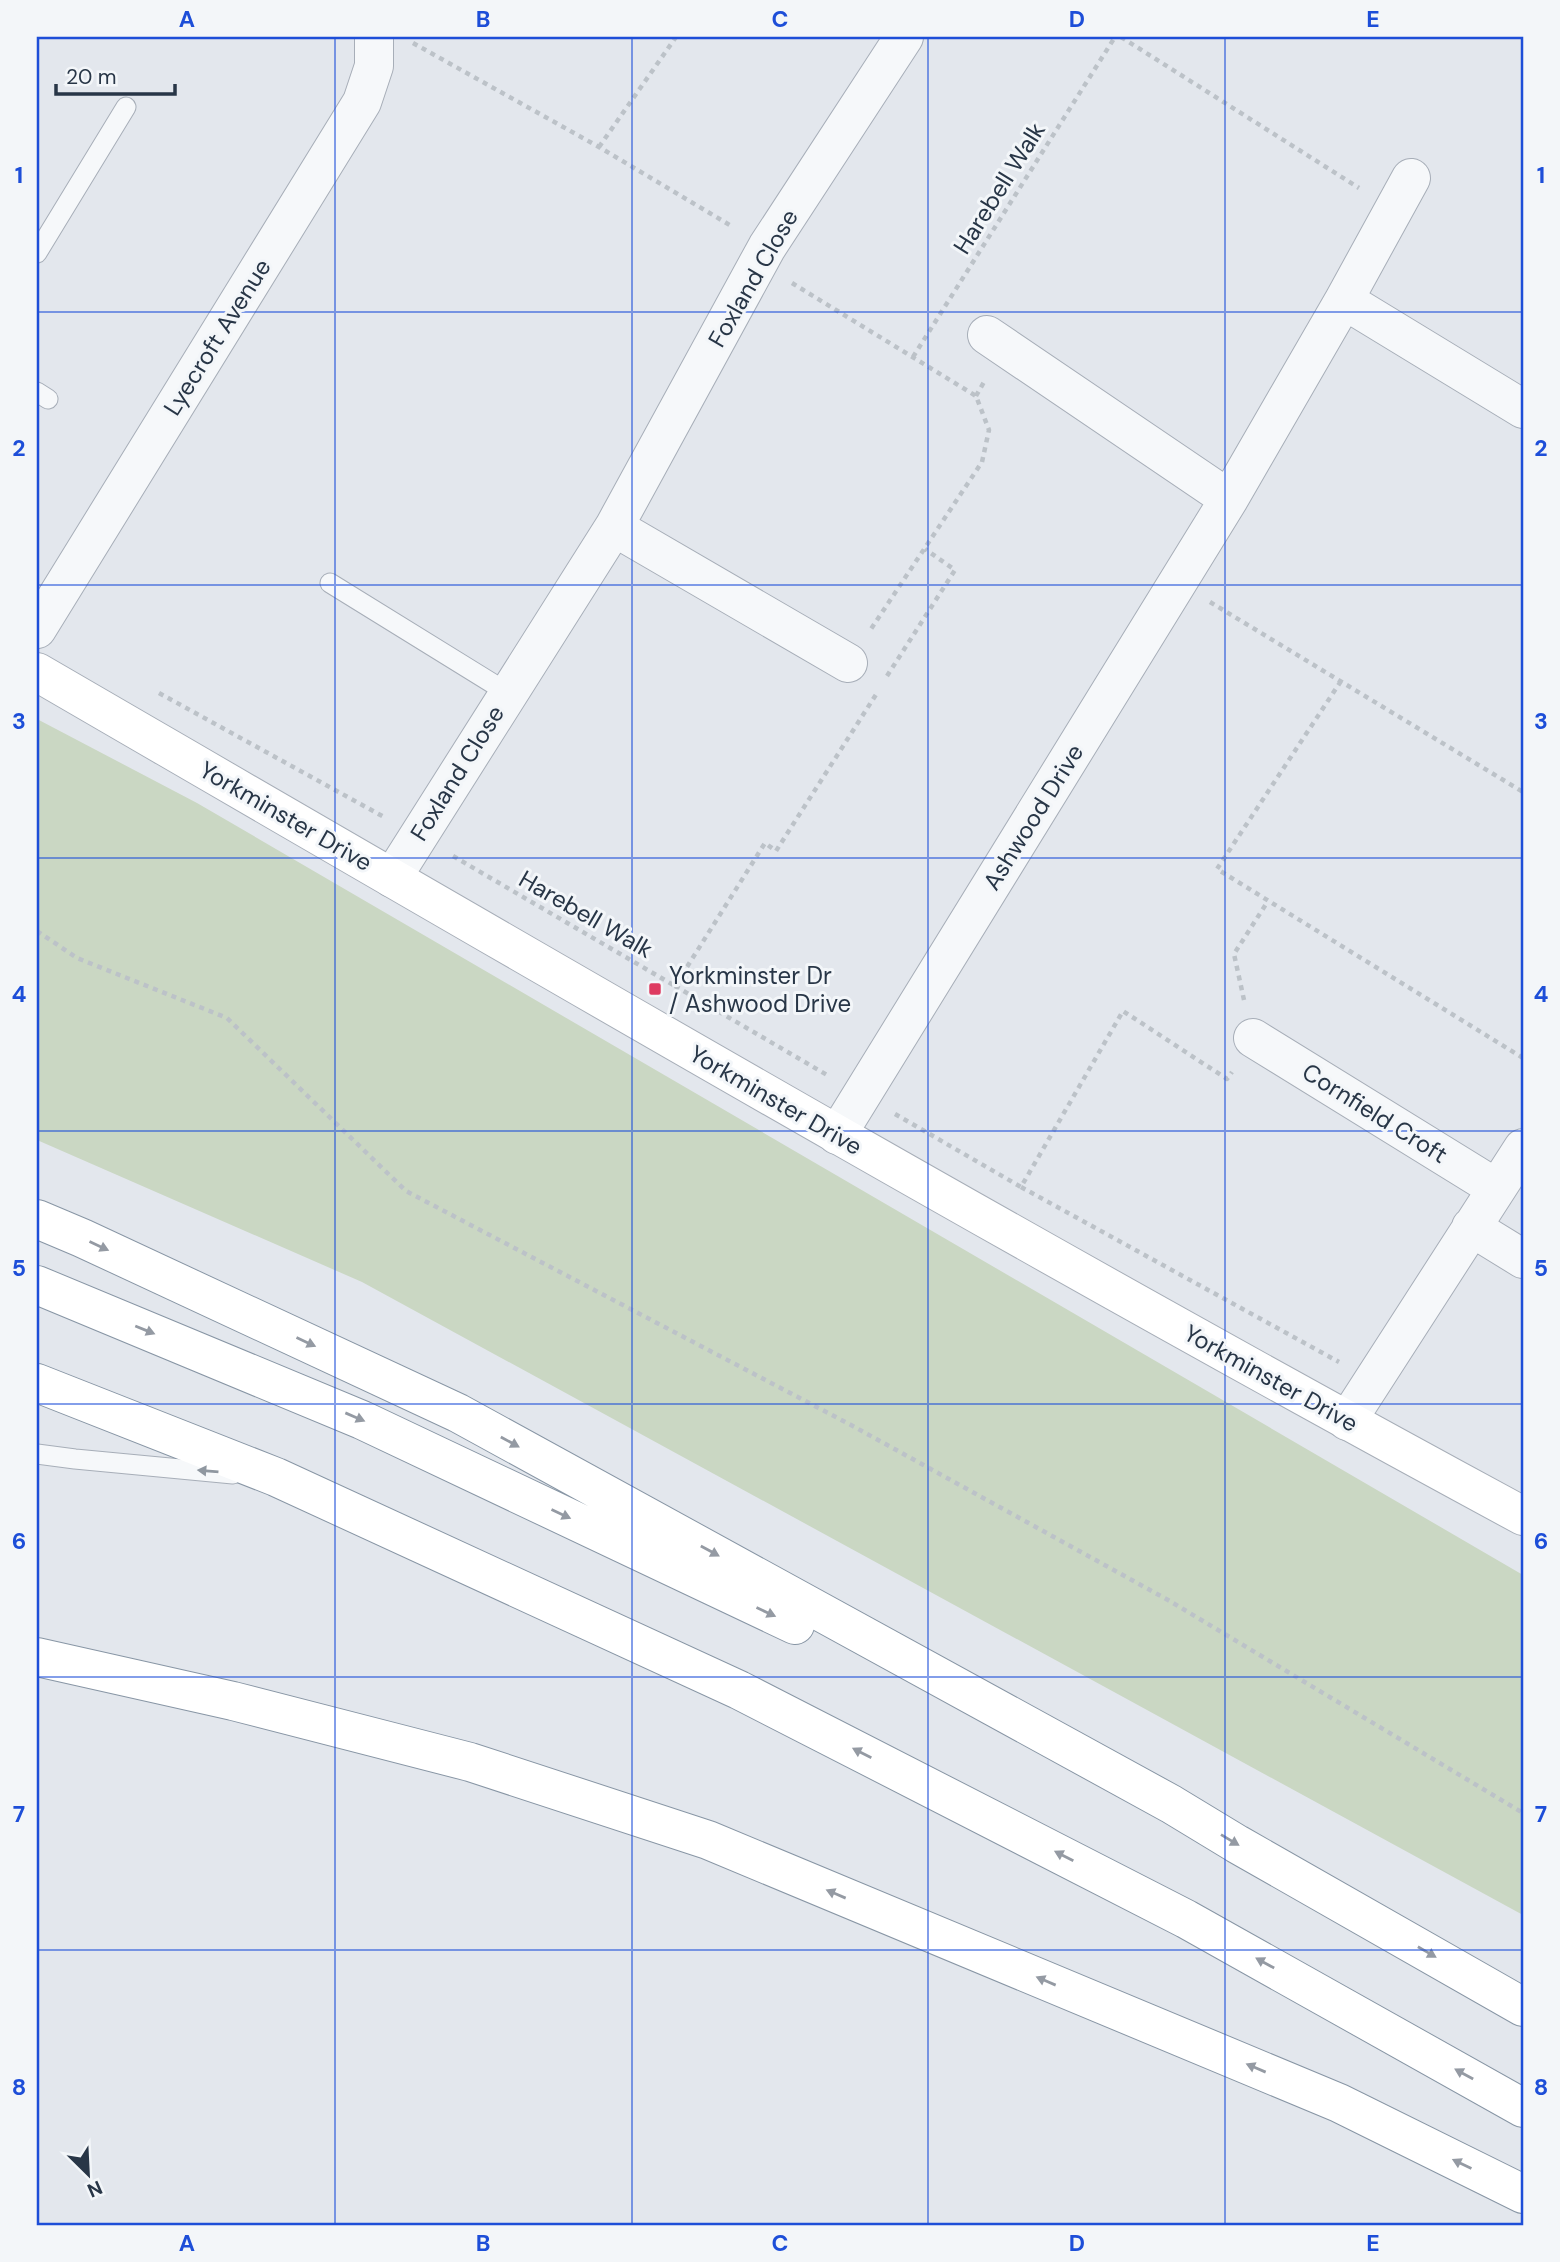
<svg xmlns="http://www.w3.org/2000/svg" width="1560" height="2262" font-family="'DM Sans',sans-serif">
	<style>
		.green { fill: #cad7c3 }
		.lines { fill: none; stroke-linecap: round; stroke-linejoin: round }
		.lane-casing { stroke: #a7aeb8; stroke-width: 21 }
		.street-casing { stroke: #a7aeb8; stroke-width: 40 }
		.secondary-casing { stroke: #a7aeb8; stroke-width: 40 }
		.highway-casing { stroke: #8896a5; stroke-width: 40 }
		.path { stroke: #bcc2c8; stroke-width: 4.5; stroke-dasharray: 5 5; stroke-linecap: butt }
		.lane { stroke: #f6f8fa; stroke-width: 19 }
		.street { stroke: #f6f8fa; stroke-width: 38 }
		.secondary { stroke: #fff; stroke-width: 38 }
		.highway { stroke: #fff; stroke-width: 38 }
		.oneway { fill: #949aa3 }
		.oneway2 { fill: #8f97a0 }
		.grid { fill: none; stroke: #1d4ed8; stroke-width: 2; stroke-opacity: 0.55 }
		.poi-dot { fill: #de3b61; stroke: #f3f6f9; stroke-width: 2.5 }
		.labels { text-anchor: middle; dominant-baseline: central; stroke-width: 6; stroke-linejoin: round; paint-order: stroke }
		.street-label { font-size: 24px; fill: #283647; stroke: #f3f6f9 }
		.poi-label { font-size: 24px; fill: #283647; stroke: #f3f6f9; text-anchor: start }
		.neatline { fill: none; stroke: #1d4ed8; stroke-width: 2.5 }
		.grid-label { font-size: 23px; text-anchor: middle; font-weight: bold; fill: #1d4ed8 }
	</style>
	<rect width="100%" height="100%" fill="#e3e7ed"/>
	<path class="green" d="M 37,719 L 197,803 L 1523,1575 L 1523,1915 L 362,1282 L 37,1140 Z"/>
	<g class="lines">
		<g class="lane-casing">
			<path id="lane" d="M 37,253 L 126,107
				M 37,392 L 48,399
				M 330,583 L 508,693
				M 37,1454 L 75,1459 L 233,1474"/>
		</g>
		<g class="street-casing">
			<path id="street" d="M 1344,300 L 1523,409
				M 987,335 L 1229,499
				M 614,527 L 848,663
				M 37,629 L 362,102 L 374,66 L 374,37
				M 392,878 L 614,527 L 767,247 L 904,37
				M 1253,1038 L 1496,1188
				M 837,1135 L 1229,499 L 1344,300 L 1411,178
				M 1471,1227 L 1523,1259
				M 1347,1421 L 1523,1148"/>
		</g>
		<g class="secondary-casing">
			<path id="secondary" d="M 37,672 C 530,958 1021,1245 1523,1516"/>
		</g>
		<g class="highway-casing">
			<path id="highway" d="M 37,1219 L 82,1238 L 458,1413 L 1171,1804 L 1237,1844 L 1523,2007
				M 37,1285 L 362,1420 L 795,1625
				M 37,1383 L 276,1477 L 739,1690 L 1186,1919 L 1523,2108
				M 37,1657 L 233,1701 L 470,1762 L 708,1840 L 1339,2103 L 1523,2194"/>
		</g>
		<path class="path" d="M 1121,37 L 1359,188
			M 1522,37 L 1523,38
			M 413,43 L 599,147 L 733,227
			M 599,147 L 676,37
			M 792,283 L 976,396 L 989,430 L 982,462 L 869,632
			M 913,357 L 1115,37
			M 976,396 L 984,382
			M 1210,602 L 1523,792
			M 887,676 L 955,570 L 925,549
			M 1341,681 L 1217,869 L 1523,1058
			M 159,693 L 384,817
			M 453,856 L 675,986 L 765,843 L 776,851 L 877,693
			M 37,931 L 77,958 L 227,1018 L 406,1191 L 851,1425 L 1168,1600 L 1523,1813
			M 675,986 L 827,1075
			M 1244,1000 L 1234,954 L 1268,901
			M 895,1114 L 1021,1187 L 1123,1011 L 1227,1079 L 1232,1072
			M 1021,1187 L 1339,1362"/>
		<use href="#lane" class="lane"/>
		<use href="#street" class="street"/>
		<use href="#secondary" class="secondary"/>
		<use href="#highway" class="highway"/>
	</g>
	<defs><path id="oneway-solid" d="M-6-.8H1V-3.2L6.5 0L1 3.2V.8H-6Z" transform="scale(1.75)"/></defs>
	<g class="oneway">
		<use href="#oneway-solid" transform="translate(99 1246) rotate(25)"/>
		<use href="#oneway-solid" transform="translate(145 1330) rotate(22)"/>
		<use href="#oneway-solid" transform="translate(306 1342) rotate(25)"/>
		<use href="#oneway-solid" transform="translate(355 1417) rotate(23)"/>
		<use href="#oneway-solid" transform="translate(510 1442) rotate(29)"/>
		<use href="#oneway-solid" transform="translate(561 1514) rotate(25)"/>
		<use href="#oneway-solid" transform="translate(710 1551) rotate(29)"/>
		<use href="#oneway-solid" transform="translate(766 1612) rotate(25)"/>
		<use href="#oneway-solid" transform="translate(862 1753) rotate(-153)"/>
		<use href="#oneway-solid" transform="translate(1230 1840) rotate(31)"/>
		<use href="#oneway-solid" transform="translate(1064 1856) rotate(-153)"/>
		<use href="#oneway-solid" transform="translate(836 1894) rotate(-157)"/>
		<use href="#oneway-solid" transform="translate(1427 1952) rotate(30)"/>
		<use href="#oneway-solid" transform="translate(1265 1963) rotate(-151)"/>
		<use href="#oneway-solid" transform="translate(1046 1981) rotate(-157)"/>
		<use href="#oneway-solid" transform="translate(1256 2068) rotate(-157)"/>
		<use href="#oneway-solid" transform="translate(1464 2074) rotate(-151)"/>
		<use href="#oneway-solid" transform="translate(1462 2164) rotate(-154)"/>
	</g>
	<use class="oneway2" href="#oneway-solid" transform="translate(208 1471) rotate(-175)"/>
	<path class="grid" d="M 335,37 L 335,2225M 632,37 L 632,2225M 928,37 L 928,2225M 1225,37 L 1225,2225M 37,312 L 1523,312M 37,585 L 1523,585M 37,858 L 1523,858M 37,1131 L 1523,1131M 37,1404 L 1523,1404M 37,1677 L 1523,1677M 37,1950 L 1523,1950"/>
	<rect class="poi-dot" x="648" y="982" width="14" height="14" rx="3.5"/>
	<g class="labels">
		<g class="street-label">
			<text transform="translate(999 188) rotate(-58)">Harebell Walk</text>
			<text transform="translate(753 278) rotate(-60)">Foxland Close</text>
			<text transform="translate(217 337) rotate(-58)">Lyecroft Avenue</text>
			<text transform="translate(457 773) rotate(-58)">Foxland Close</text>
			<text transform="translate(286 816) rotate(30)">Yorkminster Drive</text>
			<text transform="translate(1033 817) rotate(-58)">Ashwood Drive</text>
			<text transform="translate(586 914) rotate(30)">Harebell Walk</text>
			<text transform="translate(776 1100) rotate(30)">Yorkminster Drive</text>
			<text transform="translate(1375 1113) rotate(32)">Cornfield Croft</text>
			<text transform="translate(1271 1378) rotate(29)">Yorkminster Drive</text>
		</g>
		<g class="poi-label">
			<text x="669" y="975">Yorkminster Dr<tspan x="669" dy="28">/ Ashwood Drive</tspan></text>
		</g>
	</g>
	<rect width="1560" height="2262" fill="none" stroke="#f3f6f9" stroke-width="77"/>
	<g transform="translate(88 2174) rotate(156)" stroke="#f3f6f9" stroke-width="5" paint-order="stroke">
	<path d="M0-5L12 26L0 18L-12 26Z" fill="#283647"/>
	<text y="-10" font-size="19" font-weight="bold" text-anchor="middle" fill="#283647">N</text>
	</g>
	<path d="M56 84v10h119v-10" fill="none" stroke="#283647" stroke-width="3.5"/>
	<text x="66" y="84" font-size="21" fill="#283647" stroke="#f3f6f9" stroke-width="5" paint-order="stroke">20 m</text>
	<rect x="38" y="38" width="1484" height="2186" class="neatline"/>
	<g class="grid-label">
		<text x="187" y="27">A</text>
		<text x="483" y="27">B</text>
		<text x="780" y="27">C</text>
		<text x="1077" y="27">D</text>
		<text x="1373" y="27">E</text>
		<text x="19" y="183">1</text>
		<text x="1541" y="183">1</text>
		<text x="19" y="456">2</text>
		<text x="1541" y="456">2</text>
		<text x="19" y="729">3</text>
		<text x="1541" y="729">3</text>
		<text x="19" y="1002">4</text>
		<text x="1541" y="1002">4</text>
		<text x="19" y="1276">5</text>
		<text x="1541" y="1276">5</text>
		<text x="19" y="1549">6</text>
		<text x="1541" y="1549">6</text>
		<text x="19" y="1822">7</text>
		<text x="1541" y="1822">7</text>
		<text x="19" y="2095">8</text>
		<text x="1541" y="2095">8</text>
		<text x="187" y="2251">A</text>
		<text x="483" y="2251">B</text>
		<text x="780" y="2251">C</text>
		<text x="1077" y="2251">D</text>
		<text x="1373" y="2251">E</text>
	</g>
</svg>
